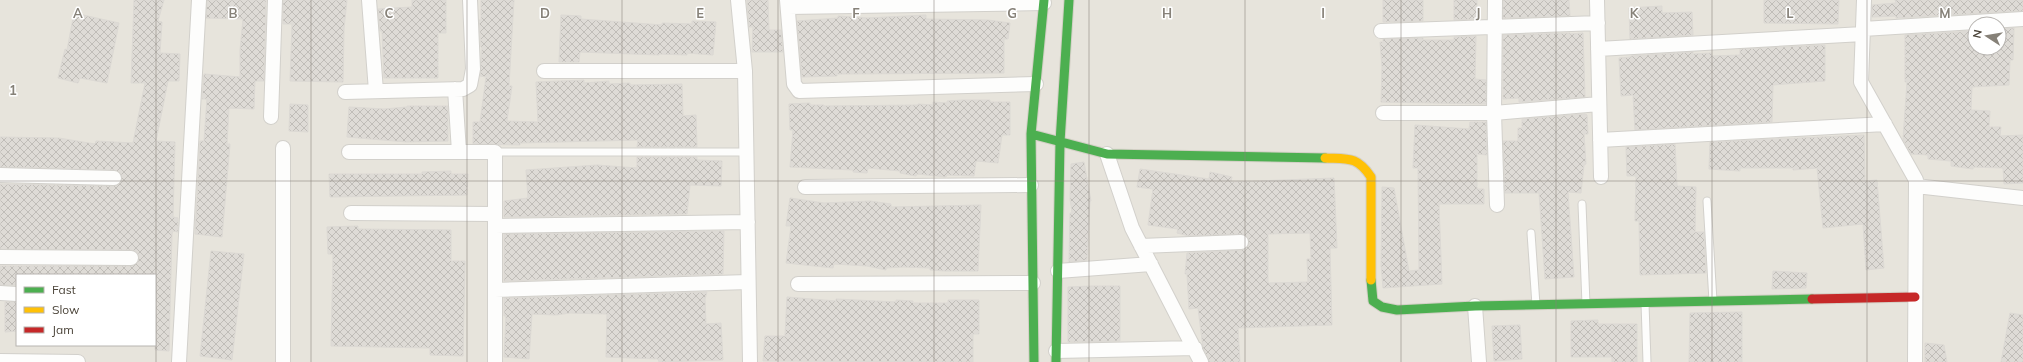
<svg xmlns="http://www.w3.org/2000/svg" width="2023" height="362" font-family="Mulish,sans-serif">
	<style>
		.residential { fill: #e7e4dc; fill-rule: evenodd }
		.building { fill: url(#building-cross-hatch); stroke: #dcd9d4; fill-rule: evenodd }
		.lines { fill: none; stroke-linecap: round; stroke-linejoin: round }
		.lane-casing { stroke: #d2d0cb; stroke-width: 9 }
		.street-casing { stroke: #d2d0cb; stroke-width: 16 }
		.fast-casing { stroke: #d3cfc5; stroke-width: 11 }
		.slow-casing { stroke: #d3cfc5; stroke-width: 11 }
		.jam-casing { stroke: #d3cfc5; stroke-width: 11 }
		.lane { stroke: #fdfdfc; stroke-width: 7 }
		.street { stroke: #fdfdfc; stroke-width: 14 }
		.fast { stroke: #4caf50; stroke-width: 9 }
		.slow { stroke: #ffc107; stroke-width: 9 }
		.jam { stroke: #c62828; stroke-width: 9 }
		.grid { fill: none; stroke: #868178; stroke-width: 1; stroke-opacity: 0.55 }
		.grid-label { font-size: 13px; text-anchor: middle; font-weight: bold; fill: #868178; stroke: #fff; stroke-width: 3; stroke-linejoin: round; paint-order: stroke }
	</style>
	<defs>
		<pattern id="building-cross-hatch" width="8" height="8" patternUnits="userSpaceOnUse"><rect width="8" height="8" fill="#dedbd6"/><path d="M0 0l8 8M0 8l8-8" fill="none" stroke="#c0bdb8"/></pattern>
	</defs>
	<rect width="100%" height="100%" fill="#f4f2ee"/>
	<path class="residential" d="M 0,0 L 2023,0 L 2023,362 L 0,362 ZM 1975,24 L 1999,24 L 1999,48 L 1975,48 ZM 17,275 L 155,275 L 155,345 L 17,345 Z"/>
	<path class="building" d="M 134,0 L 164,0 L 158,21 L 162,22 L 160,53 L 180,54 L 179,81 L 168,81 L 156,141 L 175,142 L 173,217 L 178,218 L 178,232 L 173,231 L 172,234 L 169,351 L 155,350 L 155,275 L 17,275 L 17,285 L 0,285 L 0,266 L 131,266 L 138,262 L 138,253 L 131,250 L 0,249 L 0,184 L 114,186 L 121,182 L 121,174 L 114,170 L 0,167 L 0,137 L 59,138 L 95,144 L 96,141 L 133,143 L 145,83 L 131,83 Z
		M 207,0 L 266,0 L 264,81 L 255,81 L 254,109 L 229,108 L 227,144 L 230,144 L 222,237 L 195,234 L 200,141 L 204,141 L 207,99 L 202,99 L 204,74 L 240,77 L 240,50 L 243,19 L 206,18 Z
		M 283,0 L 347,0 L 344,29 L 343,82 L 290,81 L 292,24 L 283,24 Z
		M 412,0 L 446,0 L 446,33 L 438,33 L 438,78 L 384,78 L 382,31 L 380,31 L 378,9 L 412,7 Z
		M 481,0 L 514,0 L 509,86 L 512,86 L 507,121 L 538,122 L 536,82 L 584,80 L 584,83 L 609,81 L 609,84 L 630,83 L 630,85 L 682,84 L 683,116 L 696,115 L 697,147 L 637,147 L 638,140 L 520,143 L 520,145 L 473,144 L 473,122 L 480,122 L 486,77 L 480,76 L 482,48 L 481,47 L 479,20 L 481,20 Z
		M 747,0 L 768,0 L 769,30 L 781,30 L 783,52 L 752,52 L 753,27 L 749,27 Z
		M 1383,0 L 1423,0 L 1423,21 L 1383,22 Z
		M 1454,0 L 1477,0 L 1477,19 L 1454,20 Z
		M 1503,0 L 1569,0 L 1570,16 L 1503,18 Z
		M 1764,0 L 1839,0 L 1838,24 L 1764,23 Z
		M 1895,0 L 2023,0 L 2023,11 L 1896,18 L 1896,16 L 1872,17 L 1872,5 L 1896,3 Z
		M 1662,6 L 1662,13 L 1692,12 L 1693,35 L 1630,39 L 1629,8 Z
		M 74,13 L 119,23 L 107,83 L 80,78 L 78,83 L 58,78 L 65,49 L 67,50 Z
		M 561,15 L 581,16 L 581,19 L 662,25 L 662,23 L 692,24 L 692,21 L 716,22 L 713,55 L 687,53 L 687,55 L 659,54 L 659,55 L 580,52 L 579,62 L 559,62 Z
		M 926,15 L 926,19 L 988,20 L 1010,23 L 1008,39 L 1004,39 L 1004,73 L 837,74 L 837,76 L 802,77 L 797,21 L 838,18 L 838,16 L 867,18 Z
		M 2014,28 L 2013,60 L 2010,60 L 2009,85 L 1972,87 L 1971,110 L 1990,111 L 1989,127 L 2001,127 L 2000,136 L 2023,135 L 2023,183 L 2004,184 L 2003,168 L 1973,167 L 1973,169 L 1951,166 L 1951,161 L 1928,159 L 1928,155 L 1911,154 L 1903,139 L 1907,82 L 1905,82 L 1905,35 L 1975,31 L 1975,48 L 2000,48 L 2001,29 Z
		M 1570,33 L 1570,34 L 1583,33 L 1585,97 L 1519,102 L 1519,98 L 1503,99 L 1503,35 Z
		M 1476,36 L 1475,79 L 1486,80 L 1486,104 L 1381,102 L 1382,67 L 1380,42 L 1383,42 L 1383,39 L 1423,38 L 1423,40 L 1454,40 L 1454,37 Z
		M 1825,45 L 1825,81 L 1773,85 L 1772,122 L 1635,130 L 1633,95 L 1621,96 L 1619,58 L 1631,57 L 1631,56 L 1693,52 L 1693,54 L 1711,53 L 1712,56 L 1740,55 L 1740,49 Z
		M 963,100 L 990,100 L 990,102 L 1010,102 L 1010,135 L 1002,135 L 998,163 L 976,161 L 974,176 L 947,175 L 946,177 L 917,174 L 916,176 L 900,173 L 900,171 L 868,168 L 867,173 L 853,172 L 853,170 L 790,167 L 793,130 L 790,130 L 789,104 L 810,103 L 810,105 L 824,105 L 824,106 L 918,105 L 918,104 L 933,105 L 933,102 L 947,103 L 947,101 Z
		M 290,104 L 308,105 L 308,132 L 289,131 Z
		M 407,106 L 448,106 L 448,141 L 407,142 L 347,137 L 349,107 L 384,109 L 407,107 Z
		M 1585,114 L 1587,115 L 1588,134 L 1584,134 L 1586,164 L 1584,165 L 1581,193 L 1568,192 L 1574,277 L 1545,279 L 1539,193 L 1505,193 L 1503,141 L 1518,141 L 1518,128 L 1522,128 L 1522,119 Z
		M 1470,122 L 1486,122 L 1487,155 L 1477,154 L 1477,189 L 1484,189 L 1484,204 L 1439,204 L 1442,284 L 1383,288 L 1381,265 L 1382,187 L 1394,188 L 1409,271 L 1419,270 L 1418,168 L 1413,168 L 1415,125 L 1469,129 Z
		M 1864,135 L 1865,181 L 1877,180 L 1884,268 L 1866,270 L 1863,224 L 1823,228 L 1817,168 L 1793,170 L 1793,168 L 1740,168 L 1740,171 L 1709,169 L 1710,142 Z
		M 1675,144 L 1677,186 L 1696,187 L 1695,232 L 1704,232 L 1706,273 L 1640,275 L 1639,221 L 1635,221 L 1636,176 L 1627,176 L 1626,147 Z
		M 637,157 L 697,157 L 697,160 L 722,161 L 721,186 L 690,185 L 687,214 L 504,217 L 504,201 L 528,198 L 526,170 L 597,165 L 637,168 Z
		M 1084,162 L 1091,201 L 1090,201 L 1087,260 L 1069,262 L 1070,213 L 1072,213 L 1070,199 L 1071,164 Z
		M 1140,169 L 1209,179 L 1210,172 L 1232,177 L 1231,182 L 1334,178 L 1337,248 L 1330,248 L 1332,325 L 1238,328 L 1240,362 L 1209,362 L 1203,348 L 1198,308 L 1189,309 L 1187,274 L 1185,274 L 1187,253 L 1242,250 L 1248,246 L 1248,238 L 1241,234 L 1189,236 L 1177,233 L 1178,229 L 1148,225 L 1153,189 L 1137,187 ZM 1310,233 L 1311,259 L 1307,259 L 1308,282 L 1268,283 L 1268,234 Z
		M 451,171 L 451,174 L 468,174 L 467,195 L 330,197 L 329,174 L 422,174 L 422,172 Z
		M 790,198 L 824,203 L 870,201 L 891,204 L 891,207 L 981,205 L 978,271 L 946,271 L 930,270 L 930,268 L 904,267 L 886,268 L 886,270 L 867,266 L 834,264 L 833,268 L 786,263 L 791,226 L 786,226 Z
		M 358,226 L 358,229 L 451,230 L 451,261 L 465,261 L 463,356 L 430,355 L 430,348 L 331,346 L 333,254 L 328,254 L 327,227 Z
		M 724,231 L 723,274 L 504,281 L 504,234 Z
		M 211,251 L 244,254 L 232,360 L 200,356 Z
		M 1773,271 L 1807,273 L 1806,288 L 1772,289 Z
		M 1092,286 L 1120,286 L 1120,341 L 1068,342 L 1068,287 Z
		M 707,292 L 705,299 L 706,324 L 721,323 L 723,360 L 659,362 L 658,359 L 606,357 L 607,314 L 570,313 L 556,315 L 532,314 L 529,359 L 504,357 L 506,316 L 504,316 L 504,298 Z
		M 787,297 L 836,301 L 836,299 L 896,302 L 896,300 L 913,301 L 913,303 L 948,303 L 948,300 L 979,300 L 979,334 L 973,334 L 973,362 L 763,361 L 765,336 L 785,336 Z
		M 5,302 L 17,302 L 17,331 L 5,332 Z
		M 1742,312 L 1742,362 L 1689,362 L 1690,313 Z
		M 2010,313 L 2023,315 L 2023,362 L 2001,362 Z
		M 1598,320 L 1598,324 L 1637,324 L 1637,362 L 1612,362 L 1612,357 L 1571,357 L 1571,321 Z
		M 1520,325 L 1522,359 L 1494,361 L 1492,326 Z
		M 1925,343 L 1944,345 L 1947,362 L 1925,362 Z"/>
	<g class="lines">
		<g class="lane-casing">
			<path id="lane" d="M 495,152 L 747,152
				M 1707,201 L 1713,301
				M 1582,204 L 1586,304
				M 1531,233 L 1536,305
				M 1645,303 L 1647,362"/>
		</g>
		<g class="street-casing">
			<path id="street" d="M 369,0 L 376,91
				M 738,0 L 745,71 L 750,362
				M 787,0 L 794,84 L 799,91 L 1036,84
				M 1495,0 L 1494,113 L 1497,205
				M 1597,0 L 1601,177
				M 1864,0 L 1861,82 L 1916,180 L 1915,362
				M 788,7 L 1044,3
				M 1863,29 L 2023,19
				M 1381,31 L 1598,23
				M 1598,49 L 1863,34
				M 544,71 L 745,71
				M 455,89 L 459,152
				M 345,92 L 463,89 L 470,85 L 473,69 L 470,0
				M 1383,113 L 1494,113 L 1599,104
				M 271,117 L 275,0
				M 1600,140 L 1885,124
				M 349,152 L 495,152 L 495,362
				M 1107,154 L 1132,228 L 1201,362
				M 0,175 L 114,178
				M 1916,186 L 2023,198
				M 805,187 L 1031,185
				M 351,213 L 495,214
				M 495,226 L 748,222
				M 1141,246 L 1241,242
				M 0,257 L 131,258
				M 1058,271 L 1151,264
				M 798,284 L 1033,283
				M 495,290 L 748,282
				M 0,293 L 17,294
				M 1475,306 L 1479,362
				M 1056,351 L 1195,348
				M 0,361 L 78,362
				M 179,362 L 199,0
				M 283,362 L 283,148"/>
		</g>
		<g class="fast-casing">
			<path id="fast" d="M 1031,134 L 1107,154 L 1325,158
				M 1371,280 L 1373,301 L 1382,307 L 1397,310 L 1475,306 L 1812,299
				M 1034,362 L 1031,134 L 1044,0
				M 1056,362 L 1060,142 L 1069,0"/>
		</g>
		<g class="slow-casing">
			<path id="slow" d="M 1325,158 C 1348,159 1357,156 1371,177 L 1371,280"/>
		</g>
		<g class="jam-casing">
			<path id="jam" d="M 1812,299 L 1915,297"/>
		</g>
		<use href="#lane" class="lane"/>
		<use href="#street" class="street"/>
		<use href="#fast" class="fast"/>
		<use href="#slow" class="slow"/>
		<use href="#jam" class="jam"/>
	</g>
	<path class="grid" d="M 156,0 L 156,362M 311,0 L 311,362M 467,0 L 467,362M 622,0 L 622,362M 778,0 L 778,362M 934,0 L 934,362M 1089,0 L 1089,362M 1245,0 L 1245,362M 1401,0 L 1401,362M 1556,0 L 1556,362M 1712,0 L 1712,362M 1867,0 L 1867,362M 0,181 L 2023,181"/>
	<g class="grid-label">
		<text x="78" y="18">A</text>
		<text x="233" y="18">B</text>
		<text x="389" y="18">C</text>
		<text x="545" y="18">D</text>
		<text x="700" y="18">E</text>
		<text x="856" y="18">F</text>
		<text x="1012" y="18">G</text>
		<text x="1167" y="18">H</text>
		<text x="1323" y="18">I</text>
		<text x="1478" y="18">J</text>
		<text x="1634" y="18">K</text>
		<text x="1790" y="18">L</text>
		<text x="1945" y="18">M</text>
		<text x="13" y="95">1</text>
	</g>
	<rect x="16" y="274" width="140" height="72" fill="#ffffff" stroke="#b7b4b0"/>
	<rect x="24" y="287" width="20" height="6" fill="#4caf50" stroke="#b7b4b0"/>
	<text x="52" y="294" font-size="12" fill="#4b4439">Fast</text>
	<rect x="24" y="307" width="20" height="6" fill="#ffc107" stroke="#b7b4b0"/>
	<text x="52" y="314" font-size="12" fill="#4b4439">Slow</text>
	<rect x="24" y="327" width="20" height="6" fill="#c62828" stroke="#b7b4b0"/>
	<text x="52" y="334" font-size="12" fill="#4b4439">Jam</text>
	<g transform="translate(1987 36) rotate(282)"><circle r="19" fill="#ffffff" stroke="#b7b4b0"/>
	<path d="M0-3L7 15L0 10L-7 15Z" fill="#868178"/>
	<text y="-6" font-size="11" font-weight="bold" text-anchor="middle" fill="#4b4439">N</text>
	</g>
</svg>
